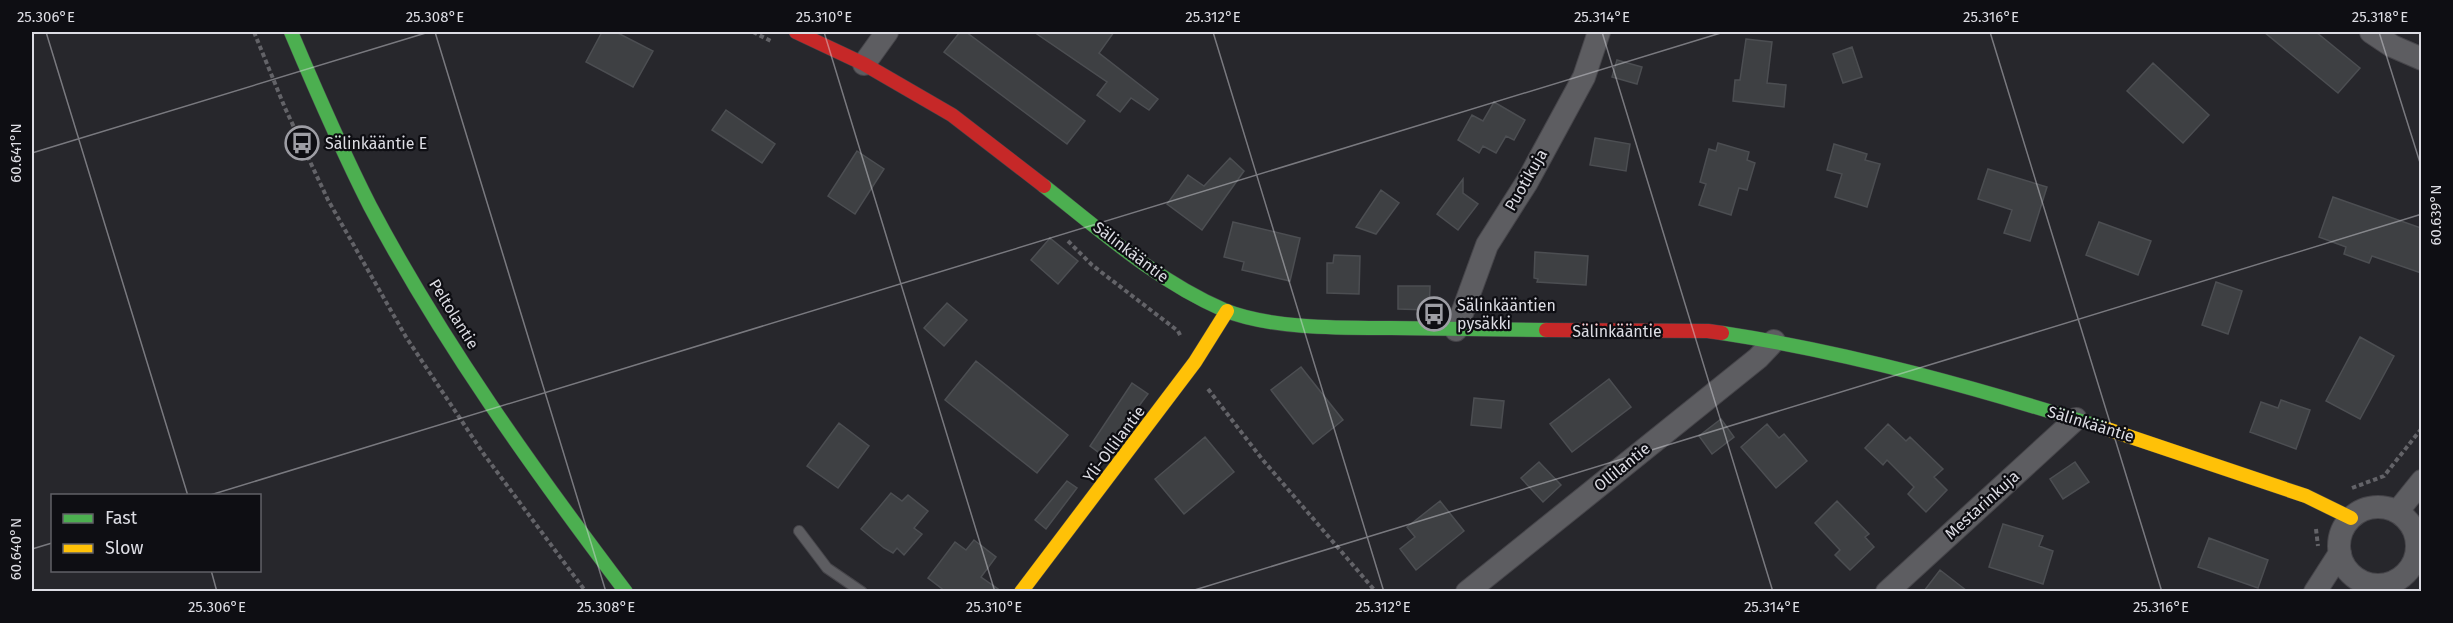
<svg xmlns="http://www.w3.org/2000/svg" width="2453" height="623" font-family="'Fira Sans',sans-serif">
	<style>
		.building { fill: #3e4043; stroke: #4c4e52; stroke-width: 1.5 }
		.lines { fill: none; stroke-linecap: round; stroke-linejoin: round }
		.lane-casing { stroke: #46454a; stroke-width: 12 }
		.street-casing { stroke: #46454a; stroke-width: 24 }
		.fast-casing { stroke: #46454a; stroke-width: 15 }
		.slow-casing { stroke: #46454a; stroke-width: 15 }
		.jam-casing { stroke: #46454a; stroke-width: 15 }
		.path { stroke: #636368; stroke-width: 4; stroke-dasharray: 4.5 3; stroke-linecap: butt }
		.lane { stroke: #5d5d61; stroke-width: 10 }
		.street { stroke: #5d5d61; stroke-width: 22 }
		.fast { stroke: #4caf50; stroke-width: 14 }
		.slow { stroke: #ffc107; stroke-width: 14 }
		.jam { stroke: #c62828; stroke-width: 14 }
		.ticks { fill: none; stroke: #dddde4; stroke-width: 1.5; stroke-opacity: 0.45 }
		.labels { text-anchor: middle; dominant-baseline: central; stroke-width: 4.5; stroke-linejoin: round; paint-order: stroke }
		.poi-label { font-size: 16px; fill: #dddde4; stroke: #0e0e13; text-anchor: start }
		.street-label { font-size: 16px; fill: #dddde4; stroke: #0e0e13 }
		.neatline { fill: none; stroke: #dddde4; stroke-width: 2 }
		.ticks-label { font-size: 15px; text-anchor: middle; fill: #dddde4 }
	</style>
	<rect width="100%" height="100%" fill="#27272c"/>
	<path class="building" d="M 602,32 L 616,32 L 653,51 L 633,87 L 586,62 Z
		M 960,32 L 966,32 L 1085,121 L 1067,144 L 944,52 Z
		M 1034,32 L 1114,32 L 1099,53 L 1158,99 L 1149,110 L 1131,98 L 1120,112 L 1097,95 L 1107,82 Z
		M 2264,32 L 2316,32 L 2360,68 L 2338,93 Z
		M 1746,39 L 1772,42 L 1767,83 L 1786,85 L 1784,107 L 1733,101 L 1735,80 L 1740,80 Z
		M 1852,47 L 1862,77 L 1843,83 L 1833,54 Z
		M 1617,60 L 1642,67 L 1637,84 L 1612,77 Z
		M 2153,63 L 2209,115 L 2183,143 L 2127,91 Z
		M 1494,102 L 1525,120 L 1514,140 L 1506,136 L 1496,153 L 1483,146 L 1479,153 L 1458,140 L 1472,115 L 1483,121 Z
		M 726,110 L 775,144 L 762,163 L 712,130 Z
		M 1595,138 L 1630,144 L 1626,171 L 1590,165 Z
		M 1718,143 L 1749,152 L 1747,160 L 1755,163 L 1747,190 L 1739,188 L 1731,215 L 1699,205 L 1706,184 L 1700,182 L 1709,149 L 1716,151 Z
		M 1834,144 L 1867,154 L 1865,160 L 1880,164 L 1867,207 L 1835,197 L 1842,174 L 1827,170 Z
		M 857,151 L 884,169 L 855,214 L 828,196 Z
		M 1230,158 L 1244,171 L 1202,230 L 1167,204 L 1188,175 L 1204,186 Z
		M 1988,169 L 2047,187 L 2030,241 L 2004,233 L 2012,210 L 1978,199 Z
		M 1463,179 L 1463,193 L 1478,204 L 1458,230 L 1437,214 Z
		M 1381,190 L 1399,203 L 1376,234 L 1356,227 Z
		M 2333,197 L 2421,228 L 2421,273 L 2372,256 L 2369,263 L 2344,254 L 2346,247 L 2319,237 Z
		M 1233,222 L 1300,238 L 1290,281 L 1242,270 L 1244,262 L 1224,257 Z
		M 2099,222 L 2151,241 L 2138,275 L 2086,255 Z
		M 1050,238 L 1078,261 L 1058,284 L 1031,260 Z
		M 1535,252 L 1588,256 L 1586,285 L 1537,282 L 1538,279 L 1534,278 Z
		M 1334,255 L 1360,256 L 1359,294 L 1327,293 L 1327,263 L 1333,263 Z
		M 2216,282 L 2242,291 L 2228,334 L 2202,325 Z
		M 1398,286 L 1430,286 L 1429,310 L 1398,309 Z
		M 947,303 L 967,320 L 944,346 L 924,328 Z
		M 2360,337 L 2394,356 L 2360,419 L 2326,401 Z
		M 976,361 L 1068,435 L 1037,473 L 945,400 Z
		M 1301,367 L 1343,420 L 1313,444 L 1271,390 Z
		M 1609,379 L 1631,407 L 1572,452 L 1550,424 Z
		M 1132,383 L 1148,394 L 1102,455 L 1090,446 Z
		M 1474,398 L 1504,401 L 1501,428 L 1471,425 Z
		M 2281,400 L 2310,410 L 2296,449 L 2250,432 L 2261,402 L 2278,408 Z
		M 1721,419 L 1734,437 L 1712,454 L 1699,436 Z
		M 839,423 L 869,446 L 838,488 L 807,466 Z
		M 1767,424 L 1779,438 L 1784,434 L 1807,461 L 1776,488 L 1741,447 Z
		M 1888,424 L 1906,441 L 1910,437 L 1943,469 L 1934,477 L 1947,490 L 1926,512 L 1908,494 L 1914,487 L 1887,460 L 1883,465 L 1865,448 Z
		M 1205,437 L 1234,472 L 1184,514 L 1155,479 Z
		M 1539,462 L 1561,485 L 1543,502 L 1521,478 Z
		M 2075,462 L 2089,482 L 2063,499 L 2050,479 Z
		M 1067,481 L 1077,488 L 1046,529 L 1035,520 Z
		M 891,493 L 902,501 L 908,495 L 928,511 L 914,528 L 922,534 L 904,555 L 897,548 L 893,553 L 884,548 L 861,529 Z
		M 1440,501 L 1464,531 L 1416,570 L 1400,549 L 1415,537 L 1407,527 Z
		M 1837,501 L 1869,534 L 1865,537 L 1874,547 L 1850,570 L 1835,555 L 1840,550 L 1815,523 Z
		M 2003,524 L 2043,536 L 2039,546 L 2053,551 L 2043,584 L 1989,567 Z
		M 2209,538 L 2268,560 L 2258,588 L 2198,567 Z
		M 974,540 L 996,557 L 981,577 L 1001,591 L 945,591 L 928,578 L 955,542 L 966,550 Z
		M 1940,570 L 1967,591 L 1924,591 Z"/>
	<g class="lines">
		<g class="lane-casing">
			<path id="lane" d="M 799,531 L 827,568 L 862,592"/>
		</g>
		<g class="street-casing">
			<path id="street" d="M 2371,32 L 2392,46 L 2422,59
				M 864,64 L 887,32
				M 1456,330 L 1487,245 L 1527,182 L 1584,77 L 1599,32
				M2339 546a39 39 0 1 1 78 0a39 39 0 1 1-78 0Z
				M 2397,512 L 2422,481
				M 1467,592 L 1758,358 L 1774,341
				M 1887,592 L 2076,419
				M 2315,592 L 2340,553"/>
		</g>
		<g class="fast-casing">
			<path id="fast" d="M 291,32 C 316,91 341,149 370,206 C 442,342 533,469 626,592
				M 1044,186 C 1101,231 1157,281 1224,310 C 1271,329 1341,328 1391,328 C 1443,329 1495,329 1546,330
				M 1722,333 C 1853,353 1980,389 2107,429"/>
		</g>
		<g class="slow-casing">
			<path id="slow" d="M 2107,429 L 2306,496 L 2351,518
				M 1021,592 L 1195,362 L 1227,311"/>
		</g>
		<g class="jam-casing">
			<path id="jam" d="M 796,32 L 864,64 L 952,115 L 1044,186
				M 1546,330 L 1708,331 L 1722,333"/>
		</g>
		<path class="path" d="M 254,32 L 285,108 L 328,200 L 406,337 L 483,453 L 586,592
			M 753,32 L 771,41
			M 1068,241 L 1092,265 L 1178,331 L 1181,337
			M 1208,389 L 1262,459 L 1376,592
			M 2352,488 L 2384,476 L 2422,428
			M 2316,529 L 2318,546"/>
		<use href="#lane" class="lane"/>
		<use href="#street" class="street"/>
		<use href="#fast" class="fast"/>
		<use href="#slow" class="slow"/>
		<use href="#jam" class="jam"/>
	</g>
	<path class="ticks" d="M 46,32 L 188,496M 435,32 L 606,592M 824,32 L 995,592M 1213,32 L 1384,592M 1602,32 L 1773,592M 1990,32 L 2162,592M 2379,32 L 2422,169M 32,153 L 429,32M 207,496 L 1724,32M 32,549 L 52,543M 211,570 L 217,592M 1188,592 L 2422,214"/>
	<defs>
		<g id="bus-ring" transform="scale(1.725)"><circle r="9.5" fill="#0e0e13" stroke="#9d9da4" stroke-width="1.5"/><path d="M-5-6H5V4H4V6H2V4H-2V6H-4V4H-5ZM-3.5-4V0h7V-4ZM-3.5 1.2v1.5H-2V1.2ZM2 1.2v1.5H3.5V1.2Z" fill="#9d9da4"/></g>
	</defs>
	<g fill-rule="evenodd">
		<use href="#bus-ring" x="302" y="143"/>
		<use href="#bus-ring" x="1434" y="314"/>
	</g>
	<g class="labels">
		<g class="poi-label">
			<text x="325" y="143">Sälinkääntie E</text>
			<text x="1457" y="305">Sälinkääntien<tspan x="1457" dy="18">pysäkki</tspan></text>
		</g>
		<g class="street-label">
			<text transform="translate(1526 180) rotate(-60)">Puotikuja</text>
			<text transform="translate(1131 252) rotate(37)">Sälinkääntie</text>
			<text transform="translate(454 314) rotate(58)">Peltolantie</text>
			<text x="1617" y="331">Sälinkääntie</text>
			<text transform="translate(2091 424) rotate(17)">Sälinkääntie</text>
			<text transform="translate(1114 444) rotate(-53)">Yli-Ollilantie</text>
			<text transform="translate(1622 467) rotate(-39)">Ollilantie</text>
			<text transform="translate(1982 505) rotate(-42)">Mestarinkuja</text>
		</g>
	</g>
	<rect width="2453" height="623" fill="none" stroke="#0e0e13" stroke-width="66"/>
	<rect x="51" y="494" width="210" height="78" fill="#0e0e13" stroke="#616167" stroke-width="1.5"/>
	<rect x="63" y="514" width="30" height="9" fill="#4caf50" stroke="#616167" stroke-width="1.5"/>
	<text x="105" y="524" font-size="18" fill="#dddde4">Fast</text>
	<rect x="63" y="544" width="30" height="9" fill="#ffc107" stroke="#616167" stroke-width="1.5"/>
	<text x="105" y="554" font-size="18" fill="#dddde4">Slow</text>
	<rect x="33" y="33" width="2387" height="557" class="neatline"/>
	<g class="ticks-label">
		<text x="46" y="22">25.306°E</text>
		<text x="435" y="22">25.308°E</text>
		<text x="824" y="22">25.310°E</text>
		<text x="1213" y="22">25.312°E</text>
		<text x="1602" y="22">25.314°E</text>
		<text x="1991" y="22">25.316°E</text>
		<text x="2380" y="22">25.318°E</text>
		<text transform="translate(16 153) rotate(-90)" y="5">60.641°N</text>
		<text transform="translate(2436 215) rotate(-90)" y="5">60.639°N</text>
		<text transform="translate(16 549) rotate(-90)" y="5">60.640°N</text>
		<text x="217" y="612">25.306°E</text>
		<text x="606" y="612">25.308°E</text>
		<text x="994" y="612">25.310°E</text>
		<text x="1383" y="612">25.312°E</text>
		<text x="1772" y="612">25.314°E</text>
		<text x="2161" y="612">25.316°E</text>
	</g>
</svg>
